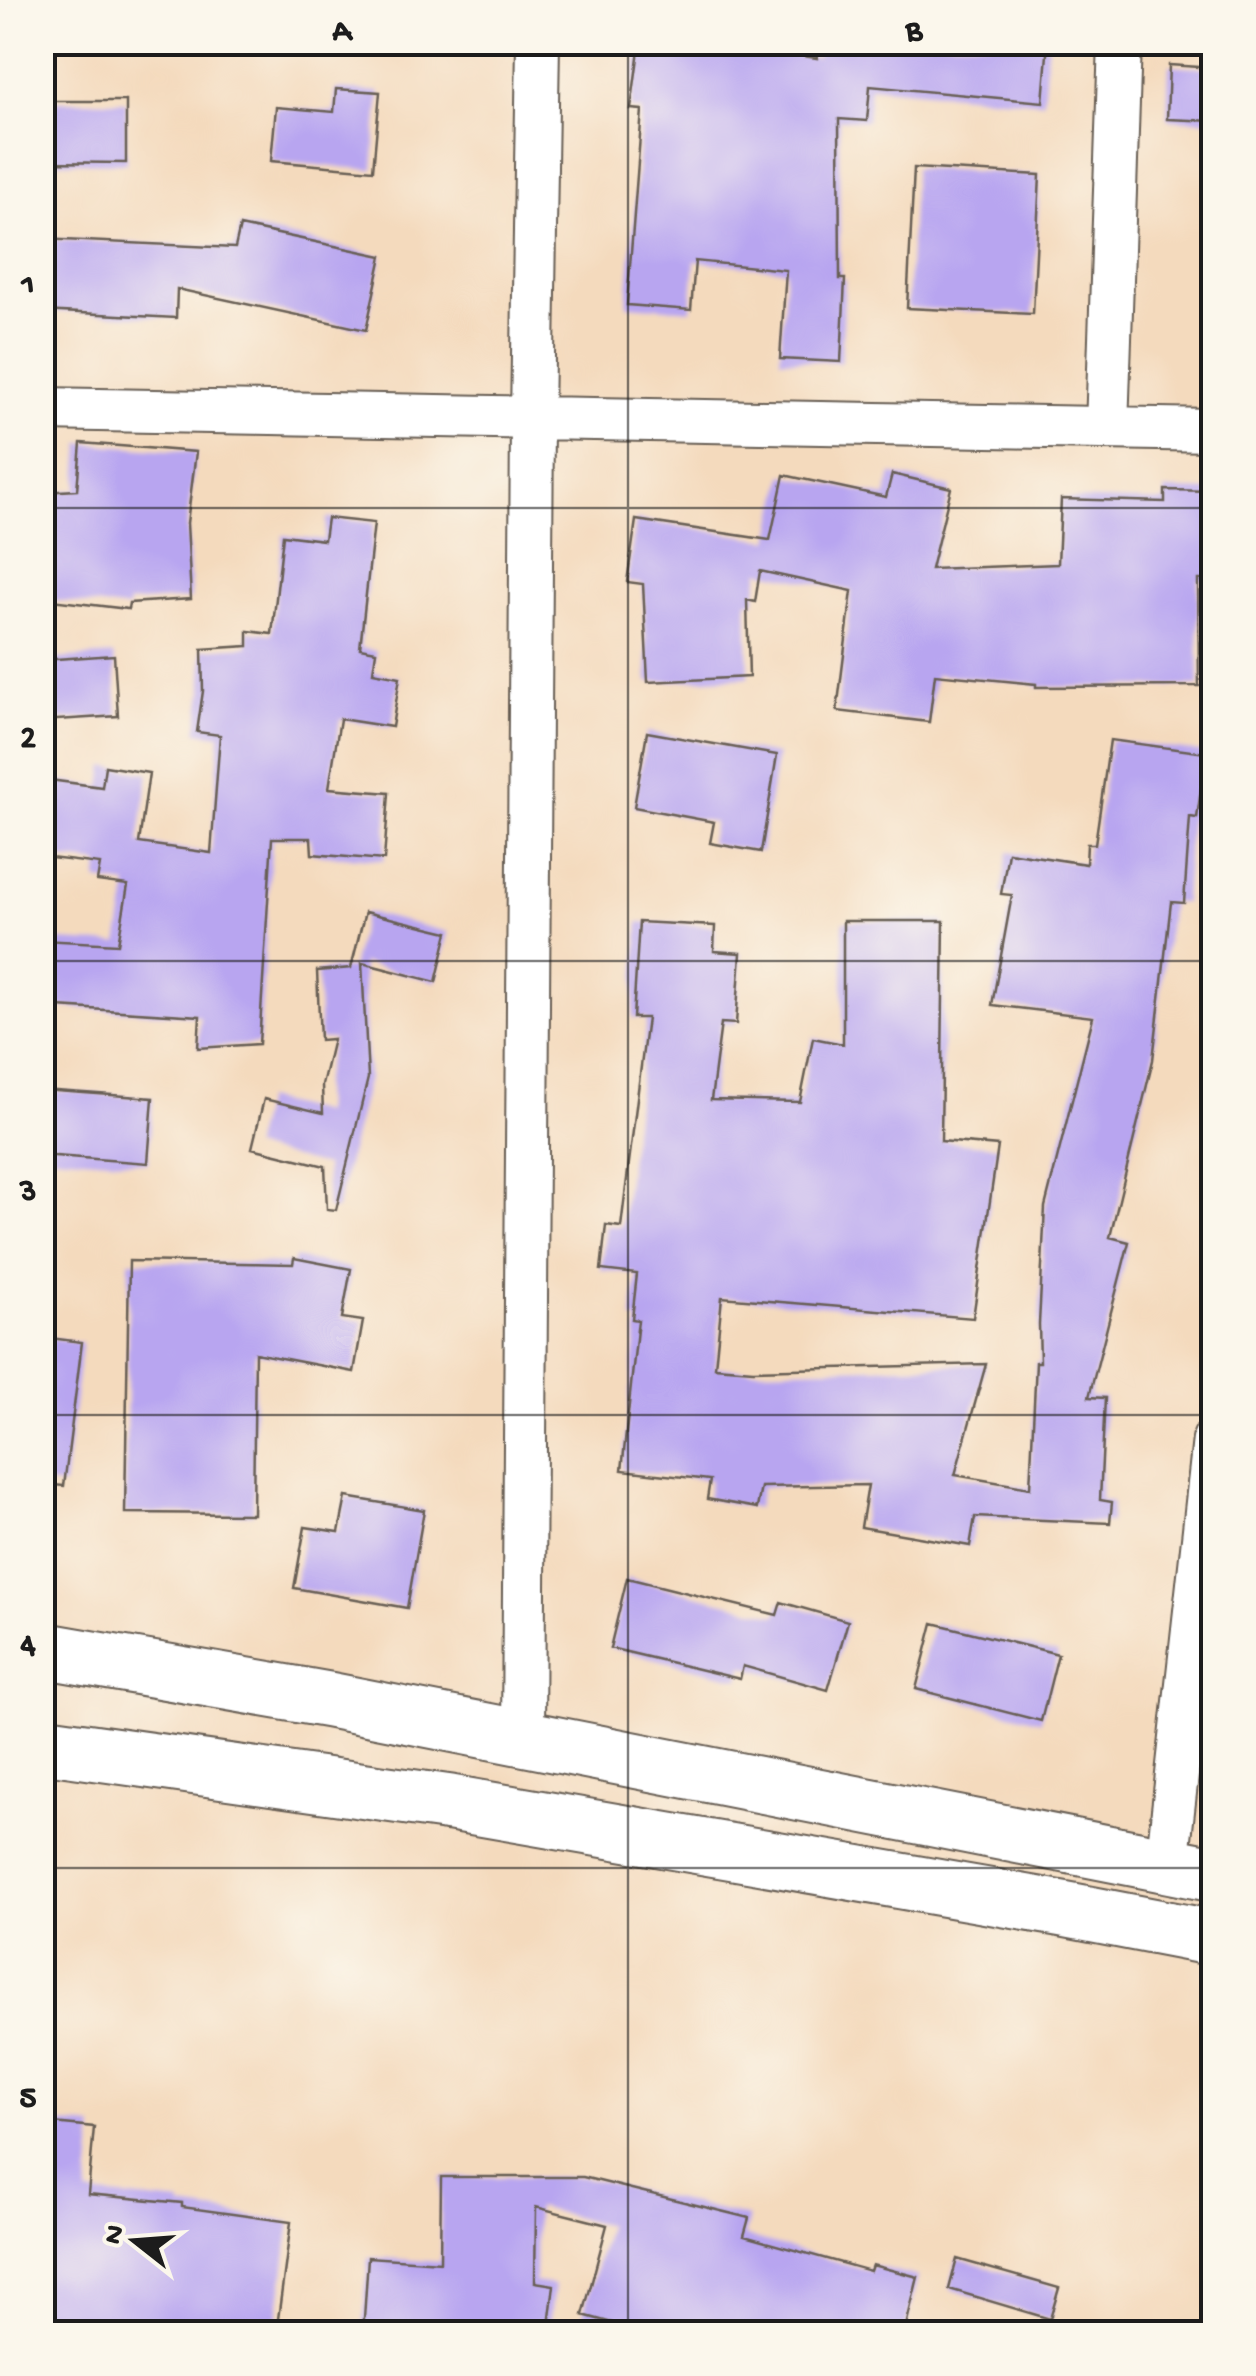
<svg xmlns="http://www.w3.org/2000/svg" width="1256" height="2376" font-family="'Gochi Hand',sans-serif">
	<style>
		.building { fill: #b8a5f0 }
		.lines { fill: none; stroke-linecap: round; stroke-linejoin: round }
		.minor-casing { stroke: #685e54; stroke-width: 46 }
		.primary-casing { stroke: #685e54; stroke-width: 59 }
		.minor { stroke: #fff; stroke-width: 42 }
		.primary { stroke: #fff; stroke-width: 55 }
		.grid { fill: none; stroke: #1c1c1c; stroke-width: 2.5; stroke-opacity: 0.55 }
		.neatline { fill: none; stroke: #1c1c1c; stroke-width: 4 }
		.grid-label { font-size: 32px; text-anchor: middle; font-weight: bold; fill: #1c1c1c }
	</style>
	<rect width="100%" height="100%" fill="#fbf7ec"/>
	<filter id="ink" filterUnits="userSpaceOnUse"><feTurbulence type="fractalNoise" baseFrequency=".01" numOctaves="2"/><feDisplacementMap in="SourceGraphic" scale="20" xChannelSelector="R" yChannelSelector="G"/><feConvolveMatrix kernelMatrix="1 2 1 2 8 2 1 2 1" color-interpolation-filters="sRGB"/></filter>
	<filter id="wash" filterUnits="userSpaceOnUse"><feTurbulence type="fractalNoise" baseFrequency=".0048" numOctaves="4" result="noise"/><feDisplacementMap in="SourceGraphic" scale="40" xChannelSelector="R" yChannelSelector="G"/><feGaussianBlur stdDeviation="2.25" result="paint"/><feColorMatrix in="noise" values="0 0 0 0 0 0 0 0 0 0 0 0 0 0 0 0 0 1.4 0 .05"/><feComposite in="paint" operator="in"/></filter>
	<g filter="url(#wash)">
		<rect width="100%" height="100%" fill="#f4dabd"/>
		<g id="blocks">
			<path class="building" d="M 640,42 L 705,42 L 817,58 L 818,42 L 1048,42 L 1043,102 L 870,86 L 867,121 L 839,119 L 840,279 L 845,279 L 841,362 L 780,359 L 786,270 L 695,261 L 691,310 L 627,305 L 642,110 L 631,109 Z
				M 1169,65 L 1214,68 L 1214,121 L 1167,119 Z
				M 336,89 L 380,92 L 373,170 L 271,161 L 276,107 L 334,112 Z
				M 42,101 L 126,101 L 126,163 L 42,162 Z
				M 914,168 L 1040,175 L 1033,314 L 907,308 Z
				M 240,226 L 382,256 L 366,330 L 177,289 L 176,318 L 42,311 L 42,239 L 235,248 Z
				M 81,443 L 196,452 L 187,523 L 191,599 L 129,603 L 128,609 L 42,599 L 42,492 L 77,490 Z
				M 892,474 L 951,488 L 931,569 L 1058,564 L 1061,499 L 1165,502 L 1165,490 L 1214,491 L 1214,580 L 1198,580 L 1199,686 L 1036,687 L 1036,684 L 935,674 L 929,722 L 837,711 L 852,591 L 760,571 L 755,602 L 747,600 L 749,677 L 648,682 L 643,584 L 627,582 L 636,520 L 770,540 L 784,475 L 886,497 Z
				M 327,518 L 374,523 L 360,648 L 376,651 L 373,672 L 400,677 L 392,727 L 340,719 L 329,788 L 389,793 L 384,860 L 312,854 L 311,838 L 272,838 L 259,1044 L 198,1048 L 200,1016 L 42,1006 L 42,940 L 118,944 L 128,885 L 97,881 L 100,864 L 42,857 L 42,779 L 102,787 L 105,766 L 149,773 L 139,843 L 211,853 L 220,735 L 197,732 L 203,691 L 202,649 L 248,646 L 248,631 L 272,634 L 283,535 L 324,540 Z
				M 114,655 L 118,716 L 42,721 L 42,660 Z
				M 647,732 L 777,755 L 761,852 L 710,843 L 714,822 L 634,807 Z
				M 1110,740 L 1206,753 L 1197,818 L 1190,817 L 1184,903 L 1171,902 L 1153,1060 L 1110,1237 L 1129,1242 L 1089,1397 L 1105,1398 L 1100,1500 L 1112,1502 L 1110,1523 L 975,1517 L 970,1546 L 861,1527 L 868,1485 L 761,1487 L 757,1508 L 707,1499 L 710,1480 L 622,1470 L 638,1320 L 632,1319 L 637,1274 L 601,1270 L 606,1225 L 621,1227 L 647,1018 L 633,1018 L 639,922 L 715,926 L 714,951 L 741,953 L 736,1024 L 721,1023 L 711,1100 L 800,1102 L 813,1038 L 843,1044 L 843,921 L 944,921 L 941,1141 L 998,1146 L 973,1318 L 722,1297 L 715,1367 L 753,1370 L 986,1364 L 955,1475 L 1030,1488 L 1036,1362 L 1040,1362 L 1039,1324 L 1045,1207 L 1093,1017 L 992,1005 L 1012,895 L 1001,894 L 1008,852 L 1086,864 L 1087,844 L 1095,844 Z
				M 365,912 L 448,932 L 436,982 L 362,963 L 368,1078 L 336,1210 L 327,1209 L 325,1166 L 252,1148 L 264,1099 L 323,1113 L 322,1085 L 333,1039 L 320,1040 L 317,971 L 351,968 Z
				M 42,1090 L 153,1098 L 148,1163 L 42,1155 Z
				M 294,1258 L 351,1269 L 342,1318 L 363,1321 L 354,1372 L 255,1353 L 253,1514 L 125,1513 L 129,1261 L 293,1264 Z
				M 42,1337 L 82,1342 L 64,1486 L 42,1484 Z
				M 346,1497 L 424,1510 L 407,1608 L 294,1588 L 305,1527 L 339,1532 Z
				M 627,1578 L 777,1615 L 781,1602 L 848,1621 L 828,1690 L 743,1666 L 740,1679 L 610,1648 Z
				M 933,1623 L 1058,1654 L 1041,1721 L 916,1689 Z
				M 42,2122 L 94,2127 L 88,2194 L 182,2203 L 182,2207 L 291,2222 L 276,2334 L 42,2334 Z
				M 441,2177 L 583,2177 L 749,2218 L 744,2236 L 870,2271 L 872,2265 L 918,2277 L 904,2334 L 652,2334 L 583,2315 L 607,2225 L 536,2207 L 535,2282 L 554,2285 L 548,2334 L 363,2334 L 368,2257 L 440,2262 Z
				M 957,2259 L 1059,2288 L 1050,2319 L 949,2289 Z"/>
		</g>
	</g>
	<g filter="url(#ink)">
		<use href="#blocks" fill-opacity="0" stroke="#685e54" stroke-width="2.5"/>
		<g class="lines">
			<g class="minor-casing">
				<path id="minor" d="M 42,409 L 1214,430
					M 1107,428 L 1120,42
					M 523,1738 L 532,418 L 538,42
					M 1167,1865 L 1214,1439"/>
			</g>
			<g class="primary-casing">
				<path id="primary" d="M 42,1650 L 329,1700 L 1214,1874
					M 42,1745 L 451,1803 L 1063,1909 L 1214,1938"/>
			</g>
			<use href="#minor" class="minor"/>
			<use href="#primary" class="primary"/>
		</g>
	</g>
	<path class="grid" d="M 628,42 L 628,2334M 42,508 L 1214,508M 42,961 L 1214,961M 42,1415 L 1214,1415M 42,1868 L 1214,1868"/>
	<rect width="1256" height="2376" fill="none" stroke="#fbf7ec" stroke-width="110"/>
	<g transform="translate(135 2241) rotate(287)" stroke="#fbf7ec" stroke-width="8" paint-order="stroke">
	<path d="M0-8L18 38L0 25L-18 38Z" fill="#1c1c1c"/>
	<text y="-15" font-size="28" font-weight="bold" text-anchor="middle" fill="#1c1c1c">N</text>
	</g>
	<rect x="55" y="55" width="1146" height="2266" class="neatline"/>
	<g class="grid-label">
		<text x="342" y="39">A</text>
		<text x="914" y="39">B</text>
		<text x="28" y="293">1</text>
		<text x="28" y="746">2</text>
		<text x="28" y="1199">3</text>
		<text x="28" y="1653">4</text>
		<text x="28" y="2106">5</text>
	</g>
</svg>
